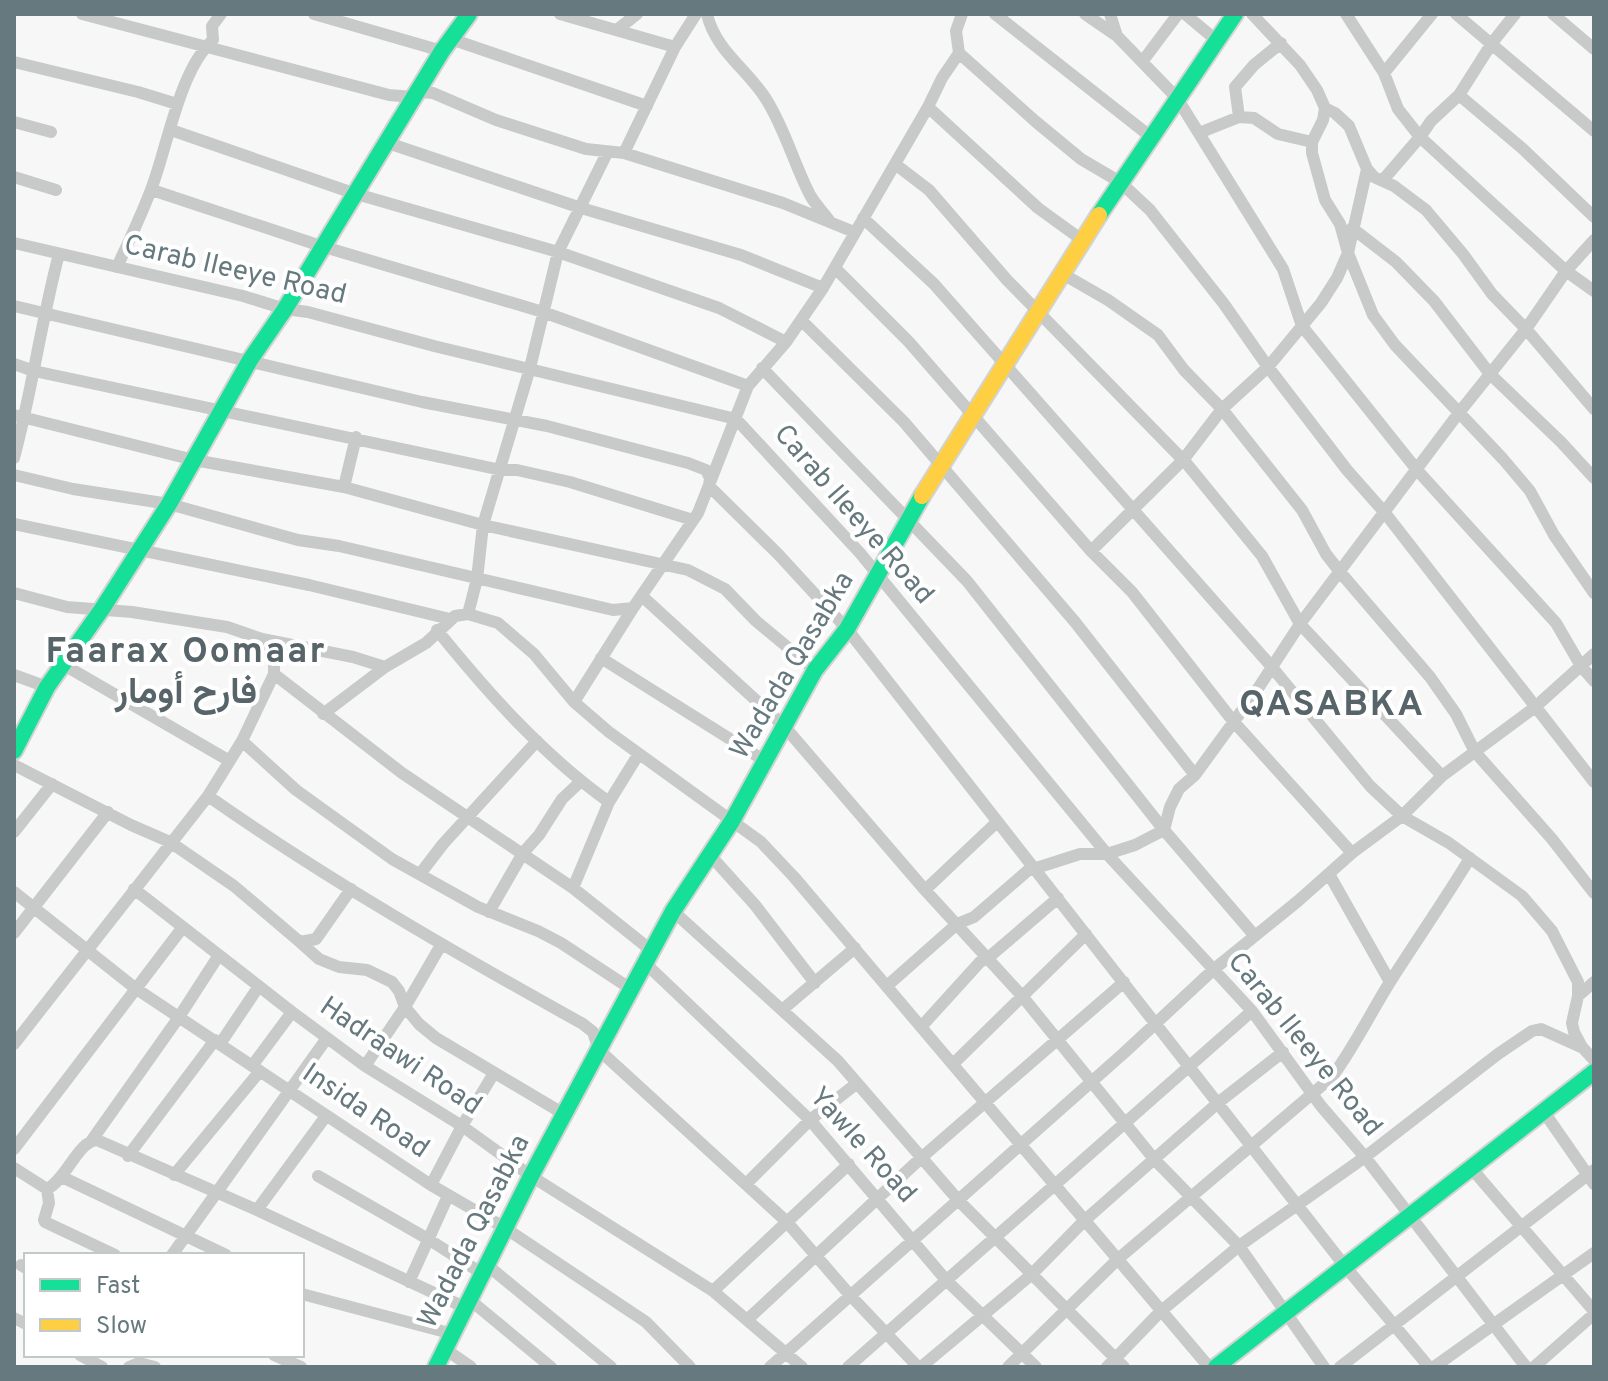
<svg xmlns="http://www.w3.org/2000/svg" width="1608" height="1381" font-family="Overpass,Vazirmatn,sans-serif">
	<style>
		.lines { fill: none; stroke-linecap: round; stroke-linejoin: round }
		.fast-casing { stroke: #d2d3d4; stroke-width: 20 }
		.slow-casing { stroke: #d2d3d4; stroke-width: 20 }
		.street { stroke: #c8caca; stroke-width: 12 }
		.fast { stroke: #16e098; stroke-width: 16 }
		.slow { stroke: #ffcf43; stroke-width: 16 }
		.labels { text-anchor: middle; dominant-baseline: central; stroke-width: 8; stroke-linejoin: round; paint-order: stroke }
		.street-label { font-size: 28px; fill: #66797e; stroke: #fff }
		.district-label { font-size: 36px; font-weight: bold; letter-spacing: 2px; fill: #57656a; stroke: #fff }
	</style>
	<rect width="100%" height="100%" fill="#f7f7f7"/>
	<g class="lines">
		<g class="fast-casing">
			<path id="fast" d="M 1099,215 L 1235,14
				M 14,751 L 47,687 L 102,609 L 169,504 L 250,360 L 285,309 L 442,51 L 469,14
				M 436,1367 L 531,1176 L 673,911 L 732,821 L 815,670 L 847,629 L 922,496
				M 1216,1367 L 1594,1072"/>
		</g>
		<g class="slow-casing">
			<path id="slow" d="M 922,496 L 1099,215"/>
		</g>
		<path class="street" d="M 82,14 L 389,95 L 413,97 L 421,92 L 433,93 L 496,120 L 586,149 L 624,153 L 783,203 L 854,232
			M 314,14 L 442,51
			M 560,14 L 675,47
			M 707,14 C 715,50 748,70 766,99 C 785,129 794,164 810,195 C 815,204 823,212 829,220
			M 995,14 L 1151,137
			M 1085,14 L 1117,36 L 1177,98 L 1283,269 L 1302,326 L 1417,470 L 1556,623 L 1581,666 L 1594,681
			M 1110,14 L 1117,36
			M 1185,14 L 1216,40
			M 1346,14 L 1384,73 L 1398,109 L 1420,137 L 1383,180
			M 1456,14 L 1594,131
			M 1515,14 L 1492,43 L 1459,95 L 1523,149 L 1594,217
			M 1553,14 L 1594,49
			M 618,29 L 637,14
			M 451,39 L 647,106
			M 959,53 L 956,31 L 962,14
			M 14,62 L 138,92 L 177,104
			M 1142,62 L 1178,14
			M 1384,73 L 1432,14
			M 1459,95 L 1431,121 L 1420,137 L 1566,271 L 1594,291
			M 928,107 L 1038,208 L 1082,240
			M 1325,108 L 1335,113 L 1349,126 L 1367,169 L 1374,177 L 1394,186 L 1426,210 L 1463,254 L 1492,294 L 1526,329 L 1594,409
			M 1239,117 L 1235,87 L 1254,65 L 1281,43
			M 14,122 L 51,132
			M 171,130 L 353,193 L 558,252 L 719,308 L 786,342
			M 1199,133 L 1239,117 L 1254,118 L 1278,134 L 1312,142
			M 385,142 L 581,208 L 741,255 L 823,288
			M 624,153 L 675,47 L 696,14
			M 895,164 L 929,190 L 1007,280 L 1187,464 L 1262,556 L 1300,624 L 1442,776
			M 1367,169 L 1348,253 L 1373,315 L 1395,345 L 1503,459 L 1530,491 L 1554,535 L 1594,593
			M 14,177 L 56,190
			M 152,190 L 321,246 L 543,312 L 748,386
			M 863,218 L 934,284 L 1271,666 L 1370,786 L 1402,816 L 1449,843 L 1522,896 L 1552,931 L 1578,982 L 1578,996 L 1572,1023 L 1574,1032 L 1582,1047 L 1594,1060
			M 1352,228 L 1396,262 L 1434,301 L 1490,374 L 1561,442 L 1594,478
			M 14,243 L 243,296 L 285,309 L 308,312 L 434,346 L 736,419 L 860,553 L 1107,854 L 1252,1011 L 1321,1106 L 1365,1157 L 1526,1367
			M 117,267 C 129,241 142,214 152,187 C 168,144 180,69 213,40 L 212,26 L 221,14
			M 835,268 L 909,342 L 1091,551 L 1132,592 L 1233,721 L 1352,853
			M 1061,273 L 1108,300 L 1158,335 L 1184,370 L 1222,409 L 1302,510 L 1326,554 L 1340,572 L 1430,677 L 1456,714 L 1475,752 L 1552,839 L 1594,893
			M 14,306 L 422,402 L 547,426 L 688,463 L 706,470 L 710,478 L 709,486 L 778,554 L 847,629 L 1344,1265 L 1429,1367
			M 801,320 L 904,422 L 1075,622 L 1195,775
			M 14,364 L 34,371 L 501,470 L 517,470 L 570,482 L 693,520
			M 762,368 L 967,581 L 1164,830 L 1254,935
			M 14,415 L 194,460 L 344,487 L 483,525 L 688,570 L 725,589 L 756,621 L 815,670
			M 14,458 C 32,391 41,322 59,254
			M 14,475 L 73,489 L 169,504 L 298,540 L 339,546 L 613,610 L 633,608
			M 344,487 L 356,437
			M 14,524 L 309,585 L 450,619
			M 1091,551 L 1183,460 L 1222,409 L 1268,367 L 1321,303 L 1337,278 L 1348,253 L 1340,224 L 1325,200 L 1312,153 L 1312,142 L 1323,120 L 1325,108 L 1317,90 L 1300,65 L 1252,14
			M 14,593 L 67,607 L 132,612 L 227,627 L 262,639 L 274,663 L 274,674 L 242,741 L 208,796 L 14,1044
			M 643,597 L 784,726 L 925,890 L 1022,996 L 1154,1159 L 1239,1246 L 1324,1367
			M 468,614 L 477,579 L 483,525 L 530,368 L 558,252 L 607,153
			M 437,630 C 488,693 543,755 609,802
			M 262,639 L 353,657 L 385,667
			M 601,658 L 765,761
			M 64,665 L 228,760
			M 274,674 L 402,773 L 573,888 L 652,951
			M 14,675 L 47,687
			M 574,702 L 633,608 L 698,513 L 748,386 L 786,342 L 823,288 L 928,107 L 942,78 L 959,53 L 1035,121 L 1081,159 L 1120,182 L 1150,210 L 1224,304 L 1268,367 L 1347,470 L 1385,513 L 1594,782
			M 323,714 L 385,667 L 426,643 L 455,616 L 468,614 L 498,623 L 534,654 L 574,702 L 609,732 L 761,842 L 794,877 L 1209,1367
			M 242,741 L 296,790 L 392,859 L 478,907 L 538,931 L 561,943 L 631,989
			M 14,765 L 131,825 L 170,842 L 234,886 L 300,942 L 316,939 L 351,889
			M 208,796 C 328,880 455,953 583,1024 L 593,1032 L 599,1050 L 786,1221 L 849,1294 L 918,1367
			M 14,832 L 52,784
			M 710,855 L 755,905 L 815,983
			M 1033,869 L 1080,854 L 1107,854 L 1135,845 L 1164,830 L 1170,807 L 1179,789 L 1195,775 L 1259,687 L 1300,624 L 1458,414 L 1526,329 L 1566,271 L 1594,240
			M 420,874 L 443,844 L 537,741
			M 1329,874 L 1390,982
			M 573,888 L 609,802 L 638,755
			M 134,889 L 292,1012 L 365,1066 L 462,1126 L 531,1176 L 713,1291 L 802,1367
			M 925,890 L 997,822
			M 14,892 L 135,988 L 431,1185 L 505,1228 L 646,1322 L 690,1367
			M 673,911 L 838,1061 L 959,1201 L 1124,1367
			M 489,912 L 523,853 L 539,835 L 562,799 L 580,782
			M 14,933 L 108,812
			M 300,942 L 319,959 L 339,967 L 367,970 L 392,982 L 399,991 L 405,1007 L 419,1024 L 436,1038 L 564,1114
			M 645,963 L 810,1120 L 946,1280 L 1036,1367
			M 888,985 L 957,924 L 974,917 L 1032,867
			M 1578,996 L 1594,982
			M 782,1010 L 855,948
			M 921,1027 L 980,962 L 988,958 L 1058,898
			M 220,1044 L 259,986
			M 953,1064 L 1086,934
			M 252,1066 L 292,1012
			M 365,1066 L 405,1007 L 441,945
			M 1544,1112 L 1594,1184
			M 92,1140 L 179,1017 L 219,955
			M 14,1149 L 183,927
			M 128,1156 L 215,1040
			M 14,1168 L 47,1189 L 49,1203 L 44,1220 L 45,1222 L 115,1255
			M 1472,1169 L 1594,1311
			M 174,1175 L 260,1071
			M 318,1176 L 428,1239 L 483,1274
			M 62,1177 L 226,1255
			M 746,1184 L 810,1120 L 856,1084
			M 431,1185 L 462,1126 L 494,1073
			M 47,1189 C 66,1180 78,1141 97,1140 L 257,1210 L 466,1308
			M 257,1210 L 326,1116
			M 172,1255 L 327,1038
			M 21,1265 L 26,1268
			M 487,1265 L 611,1367
			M 409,1282 L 448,1196
			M 713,1291 L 849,1164
			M 302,1294 L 453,1334
			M 470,1300 L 551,1367
			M 14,1318 L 26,1324
			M 748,1319 L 921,1158 L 1124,982
			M 445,1349 L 471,1367
			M 80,1355 L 102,1367
			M 274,1355 L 301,1367
			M 129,1367 L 139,1363 L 155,1367
			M 770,1367 L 1125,1052 L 1213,970 L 1298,901 L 1352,853 L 1402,816 L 1442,776 L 1534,708 L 1594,654
			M 848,1367 L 1252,1011
			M 921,1367 L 1031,1275 L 1085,1220 L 1219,1102 L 1283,1052
			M 1008,1367 L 1118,1259 L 1332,1077 C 1354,1047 1370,1014 1390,982 C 1416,941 1444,901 1470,858
			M 1107,1367 L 1160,1312 L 1239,1246 L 1365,1157 L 1498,1054 L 1532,1031 L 1541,1029 L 1581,1047
			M 1340,1367 L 1594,1170
			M 1434,1367 L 1594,1253
			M 1534,1367 L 1594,1314"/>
		<use href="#fast" class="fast"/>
		<use href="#slow" class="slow"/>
	</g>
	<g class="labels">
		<g class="street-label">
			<text transform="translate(235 271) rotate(13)">Carab Ileeye Road</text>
			<text transform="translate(853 515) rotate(49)">Carab Ileeye Road</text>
			<text transform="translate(793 666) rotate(-59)">Wadada Qasabka</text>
			<text transform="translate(1304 1045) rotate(51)">Carab Ileeye Road</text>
			<text transform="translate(400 1057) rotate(34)">Hadraawi Road</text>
			<text transform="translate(365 1112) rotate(34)">Insida Road</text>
			<text transform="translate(862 1146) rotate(48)">Yawle Road</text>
			<text transform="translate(475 1232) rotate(-63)">Wadada Qasabka</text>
		</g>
		<g class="district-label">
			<text x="186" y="653">Faarax Oomaar<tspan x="186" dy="41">فارح أومار</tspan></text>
			<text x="1332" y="706">QASABKA</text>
		</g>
	</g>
	<rect width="1608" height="1381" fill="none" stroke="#66797e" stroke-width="32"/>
	<rect x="24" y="1253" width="280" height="104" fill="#ffffff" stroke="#c2c9cb" stroke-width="2"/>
	<rect x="40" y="1279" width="40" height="12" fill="#16e098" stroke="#c2c9cb" stroke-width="2"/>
	<text x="96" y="1293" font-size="24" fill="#66797e">Fast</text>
	<rect x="40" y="1319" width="40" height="12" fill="#ffcf43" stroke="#c2c9cb" stroke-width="2"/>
	<text x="96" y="1333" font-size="24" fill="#66797e">Slow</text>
</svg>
